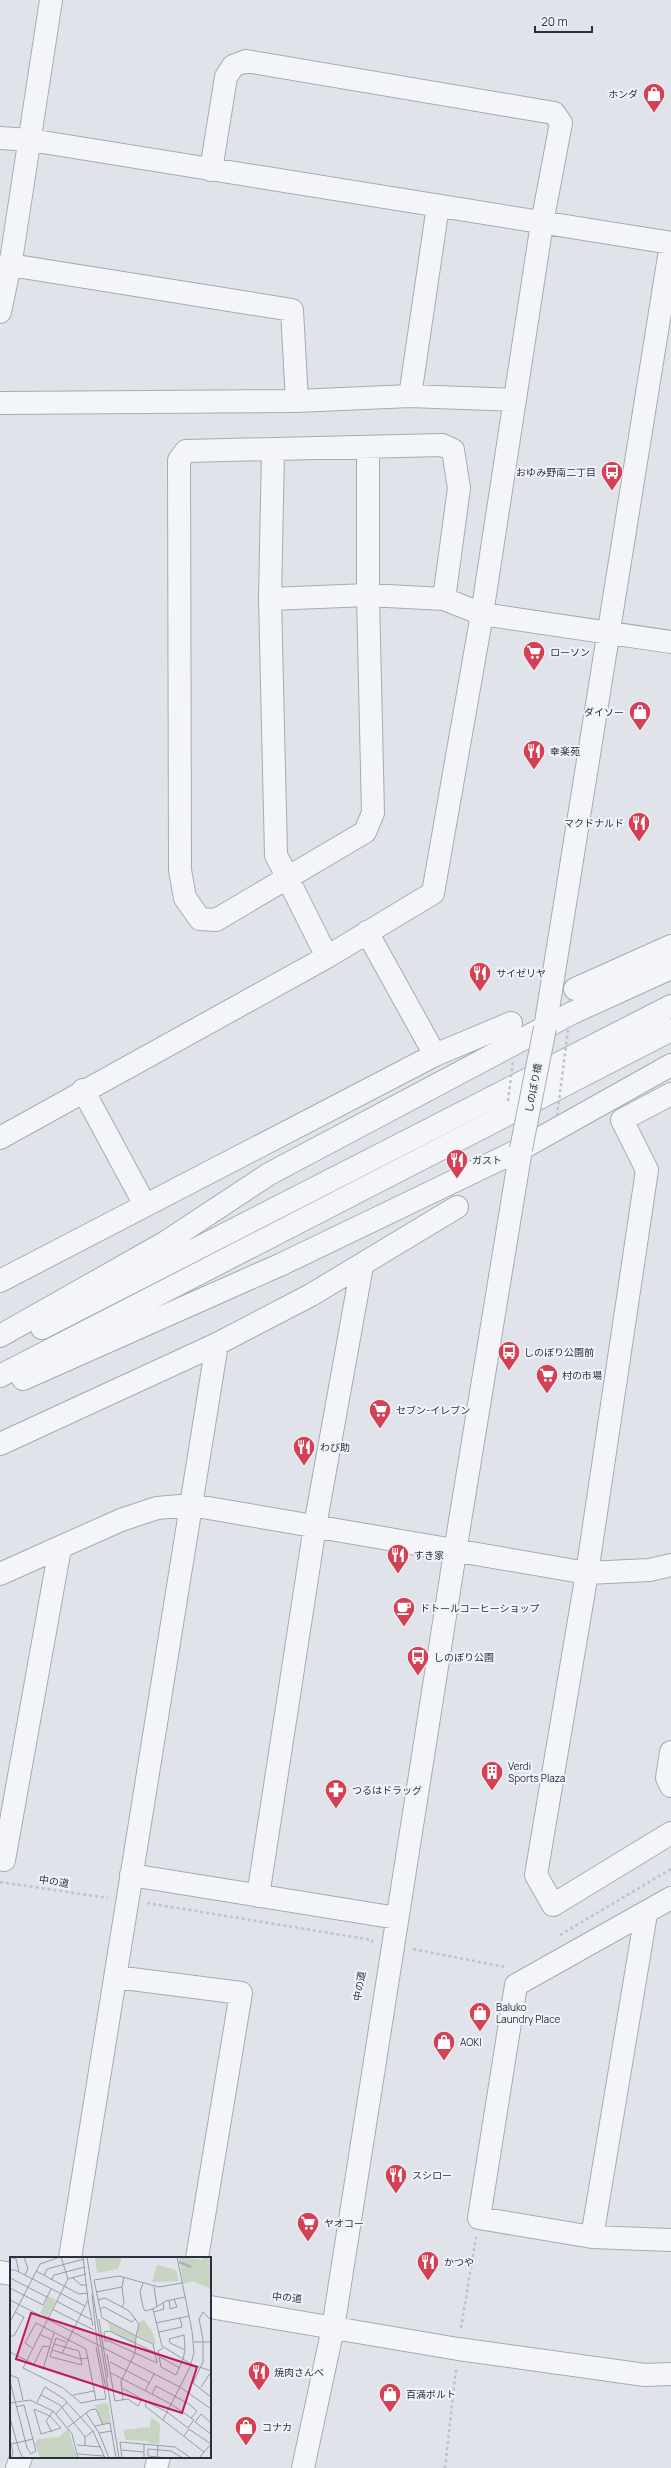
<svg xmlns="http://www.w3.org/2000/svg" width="671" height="2468" font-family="Manrope,'Noto Sans JP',sans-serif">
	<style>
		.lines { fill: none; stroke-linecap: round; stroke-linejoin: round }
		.minor-casing { stroke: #a5abb4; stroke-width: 24 }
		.path { stroke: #bec2c9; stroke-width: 2.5; stroke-dasharray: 3 3; stroke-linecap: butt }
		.minor { stroke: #f3f5f8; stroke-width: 22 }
		.minor-bridge-casing { stroke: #a5abb4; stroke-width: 24; stroke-linecap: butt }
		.path-bridge { stroke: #bec2c9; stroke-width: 2.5; stroke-dasharray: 3 3; stroke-linecap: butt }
		.minor-bridge { stroke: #f3f5f8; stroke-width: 22 }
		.labels { text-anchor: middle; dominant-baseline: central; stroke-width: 4; stroke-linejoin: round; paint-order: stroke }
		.poi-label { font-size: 10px; fill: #283142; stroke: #f0f3f7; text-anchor: start }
		.street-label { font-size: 10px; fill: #283142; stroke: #f0f3f7 }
		.inset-river { fill: none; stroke: #9ab1cc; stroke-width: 2 }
		.inset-road { fill: none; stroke: #969ca7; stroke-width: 1 }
		.view { fill: #c2185b; fill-opacity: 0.15; stroke: #c2185b; stroke-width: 2 }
		.inset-edge { fill: none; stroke: #283142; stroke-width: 2 }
	</style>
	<rect width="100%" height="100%" fill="#e0e4ea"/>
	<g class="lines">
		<g class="minor-casing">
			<path id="minor" d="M 0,138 L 30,140 L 671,243
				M 10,265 L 292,310 L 297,401
				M 0,312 L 12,254 L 51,0
				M 410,396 L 438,206
				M 0,403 L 297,401 L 410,396 L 514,400
				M 368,447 L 368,595 L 373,813 L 365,832 L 216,920 L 200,919 L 185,898 L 180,870 L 179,460 L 186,451 L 442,445 L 453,450 L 459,488 L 444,599
				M 273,450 L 270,599 L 368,595 L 444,599 L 482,614 L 671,642
				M 270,599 L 276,855 L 327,957
				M 367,932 L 435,1055
				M 575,989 L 671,946
				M 545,1028 L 671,244
				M 83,1090 L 145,1205
				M 671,1094 L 622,1120 L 647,1170 L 587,1573 L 536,1875 L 553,1905 L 671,1833
				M 0,1138 L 327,957 L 433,893 L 482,614 L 542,223 L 561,123 L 554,113 L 246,61 L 233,66 L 226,77 L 211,170
				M 0,1281 L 435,1055 L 511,1023
				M 42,1328 L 671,1006
				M 0,1336 L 166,1242 L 269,1174 L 572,1013 L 671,968
				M 0,1376 L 671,1030
				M 23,1379 L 282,1264 L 521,1149 L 671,1065
				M 0,1444 L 217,1344 L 311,1295 L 457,1207
				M 0,1574 L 121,1520 L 157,1508 L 191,1505 L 587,1573 L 650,1570 L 671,1565
				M 671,1752 L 667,1778 L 671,1786
				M 0,1859 L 4,1860 L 60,1548
				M 131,1875 L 397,1918
				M 258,1896 L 315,1526 L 362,1266
				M 671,1898 L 516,1985 L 479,2218 L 592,2237 L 671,2240
				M 116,1977 L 241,1993 L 197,2258
				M 592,2237 L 646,1914
				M 70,2258 L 217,1344
				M 0,2272 L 11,2274
				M 210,2307 L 458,2349 L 645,2375 L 671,2374
				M 17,2468 L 21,2457
				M 156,2468 L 159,2457
				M 303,2468 L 333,2328 L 459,1527 L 521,1149"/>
		</g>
		<path class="path" d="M 0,1882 L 108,1898
			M 147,1903 L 372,1940 L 372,1943
			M 560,1935 L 671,1869
			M 413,1949 L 505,1967
			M 461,2328 L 476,2237
			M 445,2468 L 456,2369"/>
		<use href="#minor" class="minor"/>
		<g class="minor-bridge-casing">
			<path id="minor-bridge" d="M 521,1149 L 545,1028"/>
		</g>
		<path class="path-bridge" d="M 508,1101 L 513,1060
			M 557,1116 L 568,1030"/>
		<use href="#minor-bridge" class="minor-bridge"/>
	</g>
	<defs>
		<g id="shop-pin" transform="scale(1.15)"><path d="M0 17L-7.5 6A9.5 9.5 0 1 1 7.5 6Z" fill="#d44054" stroke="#f0f3f7"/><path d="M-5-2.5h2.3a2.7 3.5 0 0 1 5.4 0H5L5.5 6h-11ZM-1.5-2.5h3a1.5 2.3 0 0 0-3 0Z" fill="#fff"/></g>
		<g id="bus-pin" transform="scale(1.15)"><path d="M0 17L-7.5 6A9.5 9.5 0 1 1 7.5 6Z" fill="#d44054" stroke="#f0f3f7"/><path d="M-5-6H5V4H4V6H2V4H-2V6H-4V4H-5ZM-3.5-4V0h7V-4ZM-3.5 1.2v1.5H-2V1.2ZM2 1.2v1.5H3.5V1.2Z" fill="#fff"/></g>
		<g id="supermarket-pin" transform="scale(1.15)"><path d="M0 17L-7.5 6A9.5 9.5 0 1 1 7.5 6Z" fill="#d44054" stroke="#f0f3f7"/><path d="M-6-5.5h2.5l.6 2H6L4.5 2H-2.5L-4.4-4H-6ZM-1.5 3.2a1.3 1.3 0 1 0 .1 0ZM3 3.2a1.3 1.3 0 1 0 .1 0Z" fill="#fff"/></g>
		<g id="restaurant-pin" transform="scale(1.15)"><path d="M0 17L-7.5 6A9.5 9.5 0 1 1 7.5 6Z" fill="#d44054" stroke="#f0f3f7"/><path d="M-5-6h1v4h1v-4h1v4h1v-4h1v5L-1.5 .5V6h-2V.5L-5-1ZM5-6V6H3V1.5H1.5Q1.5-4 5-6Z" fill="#fff"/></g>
		<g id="cafe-pin" transform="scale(1.15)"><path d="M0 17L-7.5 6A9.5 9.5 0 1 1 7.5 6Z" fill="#d44054" stroke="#f0f3f7"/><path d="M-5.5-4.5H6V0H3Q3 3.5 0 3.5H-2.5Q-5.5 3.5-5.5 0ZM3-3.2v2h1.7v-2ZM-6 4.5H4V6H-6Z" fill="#fff"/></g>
		<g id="building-pin" transform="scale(1.15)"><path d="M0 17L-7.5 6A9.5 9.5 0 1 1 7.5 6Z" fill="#d44054" stroke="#f0f3f7"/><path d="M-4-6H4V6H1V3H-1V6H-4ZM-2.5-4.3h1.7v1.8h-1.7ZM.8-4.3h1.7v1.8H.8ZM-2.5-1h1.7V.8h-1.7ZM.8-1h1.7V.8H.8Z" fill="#fff"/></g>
		<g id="pharmacy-pin" transform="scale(1.15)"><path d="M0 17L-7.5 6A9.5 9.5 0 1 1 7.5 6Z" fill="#d44054" stroke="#f0f3f7"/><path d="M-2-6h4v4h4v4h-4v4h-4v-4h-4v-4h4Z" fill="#fff"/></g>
	</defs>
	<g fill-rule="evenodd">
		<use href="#shop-pin" x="654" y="94"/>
		<use href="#bus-pin" x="612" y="472"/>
		<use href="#supermarket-pin" x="534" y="652"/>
		<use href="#shop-pin" x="640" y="712"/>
		<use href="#restaurant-pin" x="534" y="751"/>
		<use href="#restaurant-pin" x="639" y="823"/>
		<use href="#restaurant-pin" x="480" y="973"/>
		<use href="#restaurant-pin" x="457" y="1160"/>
		<use href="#bus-pin" x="509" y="1352"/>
		<use href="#supermarket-pin" x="547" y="1375"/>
		<use href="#supermarket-pin" x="380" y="1410"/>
		<use href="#restaurant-pin" x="304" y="1447"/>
		<use href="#restaurant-pin" x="398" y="1555"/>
		<use href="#cafe-pin" x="404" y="1608"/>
		<use href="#bus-pin" x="418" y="1657"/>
		<use href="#building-pin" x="492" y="1772"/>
		<use href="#pharmacy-pin" x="336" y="1790"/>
		<use href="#shop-pin" x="480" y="2013"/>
		<use href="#shop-pin" x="444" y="2042"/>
		<use href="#restaurant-pin" x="396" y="2175"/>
		<use href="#supermarket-pin" x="308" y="2223"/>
		<use href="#restaurant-pin" x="428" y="2262"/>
		<use href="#restaurant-pin" x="259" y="2372"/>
		<use href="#shop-pin" x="390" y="2394"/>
		<use href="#shop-pin" x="246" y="2427"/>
	</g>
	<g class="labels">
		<g class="poi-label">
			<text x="638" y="94" text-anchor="end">ホンダ</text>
			<text x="596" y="472" text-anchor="end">おゆみ野南二丁目</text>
			<text x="550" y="652">ローソン</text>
			<text x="624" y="712" text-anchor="end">ダイソー</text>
			<text x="550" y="751">幸楽苑</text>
			<text x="624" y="823" text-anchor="end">マクドナルド</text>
			<text x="496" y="973">サイゼリヤ</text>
			<text x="472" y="1160">ガスト</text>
			<text x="524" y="1352">しのぼり公園前</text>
			<text x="562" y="1375">村の市場</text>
			<text x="396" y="1410">セブン-イレブン</text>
			<text x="320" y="1447">わび助</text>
			<text x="414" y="1555">すき家</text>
			<text x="420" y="1608">ドトールコーヒーショップ</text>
			<text x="434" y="1657">しのぼり公園</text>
			<text x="508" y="1766">Verdi<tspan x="508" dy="12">Sports Plaza</tspan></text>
			<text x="352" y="1790">つるはドラッグ</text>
			<text x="496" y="2007">Baluko<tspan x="496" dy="12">Laundry Place</tspan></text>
			<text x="460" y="2042">AOKI</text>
			<text x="412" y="2175">スシロー</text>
			<text x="324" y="2223">ヤオコー</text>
			<text x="444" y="2262">かつや</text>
			<text x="274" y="2372">焼肉さんべ</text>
			<text x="406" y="2394">百満ボルト</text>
			<text x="262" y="2427">コナカ</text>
		</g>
		<g class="street-label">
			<text transform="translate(533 1088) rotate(-79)">しのぼり橋</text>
			<text transform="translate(54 1881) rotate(8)">中の道</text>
			<text transform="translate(359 1986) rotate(-81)">中の道</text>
			<text transform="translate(287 2297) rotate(5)">中の道</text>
		</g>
	</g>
	<g transform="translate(10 2257)">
		<rect width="201" height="201" fill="#e0e4ea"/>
		<path d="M 85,0 L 112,0 L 108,12 L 87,16 ZM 169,0 L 193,3 L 193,0 L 196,0 L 201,3 L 201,32 L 183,24 L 173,27 ZM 147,8 L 166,13 L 169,24 L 142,25 ZM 38,39 L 46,43 L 37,60 L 30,56 ZM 134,63 L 143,76 L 146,88 L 127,78 L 129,66 ZM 98,65 L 125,79 L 126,88 L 100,74 ZM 98,146 L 101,166 L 93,167 L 85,148 ZM 141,160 L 150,167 L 149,187 L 138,186 L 139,174 L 138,184 L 116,183 L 113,173 L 139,170 L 140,172 ZM 58,172 L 67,201 L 30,201 L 25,186 L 28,182 L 49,180 Z" fill="#c6d4c1"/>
		<path class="inset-river" d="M 169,5 L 181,10"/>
		<path class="inset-road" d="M 0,0 L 6,2 L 9,15M 14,0 L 18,12 L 15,18M 51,0 L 58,22M 77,0 L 109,201M 0,13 L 5,13 L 75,49M 26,14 L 69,37 L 78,36M 76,17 L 58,22 L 13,111 L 53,131 L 71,146 L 86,143M 34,19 L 37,12 L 74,2M 0,21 L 37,40M 63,21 L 71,28 L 77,28M 41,23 L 44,18 L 75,10M 133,26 L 130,35 L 133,50 L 135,54 L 143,52M 144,30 L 147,50M 0,31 L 33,48 L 41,32M 86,35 L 112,30M 82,37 L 87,85 L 96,132M 175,40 L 156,44 L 143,52 L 152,89 L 181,107 L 201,114M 0,43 L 170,130 L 201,152M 78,43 L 83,69M 88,43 L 95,41 L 112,50 L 114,46 L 112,30 L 114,20M 159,43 L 160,52 L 167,50 L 164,42M 46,44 L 82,63M 112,50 L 119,54 L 129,67 L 126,79 L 143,87 L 147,106 L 99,84 L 95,84 L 94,75 L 99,74 L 144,95M 42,52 L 84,73M 90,52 L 94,50 L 122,65 L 125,62M 144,55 L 154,52 L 153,46M 89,62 L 98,120M 201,63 L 193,55 L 189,62 L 193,83 L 193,105 L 183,126 L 201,140M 0,65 L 30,7 L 50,0M 146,66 L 179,59M 149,75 L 172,70 L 170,61M 29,77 L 42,83M 0,79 L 4,79 L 14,60 L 5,55M 184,85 L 201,85M 44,87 L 69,94 L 72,108 L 41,100 L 40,99 L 46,81 L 56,85M 22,91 L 15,86 L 26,66 L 76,92 L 86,143 L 96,142 L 86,90M 153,91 L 148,94 L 151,110 L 166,118 L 173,102 L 175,93 L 175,89 L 174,78 L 159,82 L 160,86 L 175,93M 42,93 L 52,96 L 78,43 L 73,0M 0,95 L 33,112 L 44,76M 52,96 L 70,102 L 78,101M 97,97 L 105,144 L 118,142 L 128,149 L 132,142 L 112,131M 150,100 L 170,111M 100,105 L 140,126M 24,107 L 33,89 L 39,90M 101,116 L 161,147 L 184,163 L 178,171 L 157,155 L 137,145 L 135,149 L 194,195M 0,118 L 8,121 L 13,143M 0,124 L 17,191 L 21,197 L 26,194 L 14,148 L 6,150M 191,130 L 201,115M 135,134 L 144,117M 142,137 L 146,129 L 179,147 L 187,154 L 181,161M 31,138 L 50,148 L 75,180M 63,138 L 84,134M 113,143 L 111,124 L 125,96 L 126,79 L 92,61 L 84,23 L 109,19 L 149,30 L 172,26M 27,145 L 35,130 L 54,142 L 83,174 L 95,201M 0,146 L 20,143 L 43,154 L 62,177 L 68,201M 24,152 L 40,159 L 51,171 L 31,177 ZM 76,156 L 89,176 L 99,201M 46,157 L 57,145M 0,161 L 9,193 L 13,201M 153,163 L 180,110 L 184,96 L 182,74 L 167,0M 201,166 L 191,157 L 185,165 L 201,177M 85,169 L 100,166 L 106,201M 58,170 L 80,153 L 86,152 L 93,168M 42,175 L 36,164 L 43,154M 89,176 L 102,174M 174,179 L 179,172 L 201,187M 67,188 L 91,190M 75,189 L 75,180 L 83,174M 111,193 L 134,195M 68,197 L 94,199M 147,200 L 148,188M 1,201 L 3,196 L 1,187 L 23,182M 112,201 L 110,185 L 165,190 L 181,201M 134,201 L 134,187M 158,201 L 138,199 L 138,192 L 161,194 L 173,201M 189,201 L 201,187"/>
		<path class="view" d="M 21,56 L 187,110 L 172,156 L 6,102 Z"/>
		<rect width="201" height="201" class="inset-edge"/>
	</g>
	<path d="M535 26v6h57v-6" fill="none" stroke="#283142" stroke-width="2"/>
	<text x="541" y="26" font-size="12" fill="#283142" stroke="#f0f3f7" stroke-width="3" paint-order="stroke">20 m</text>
</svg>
